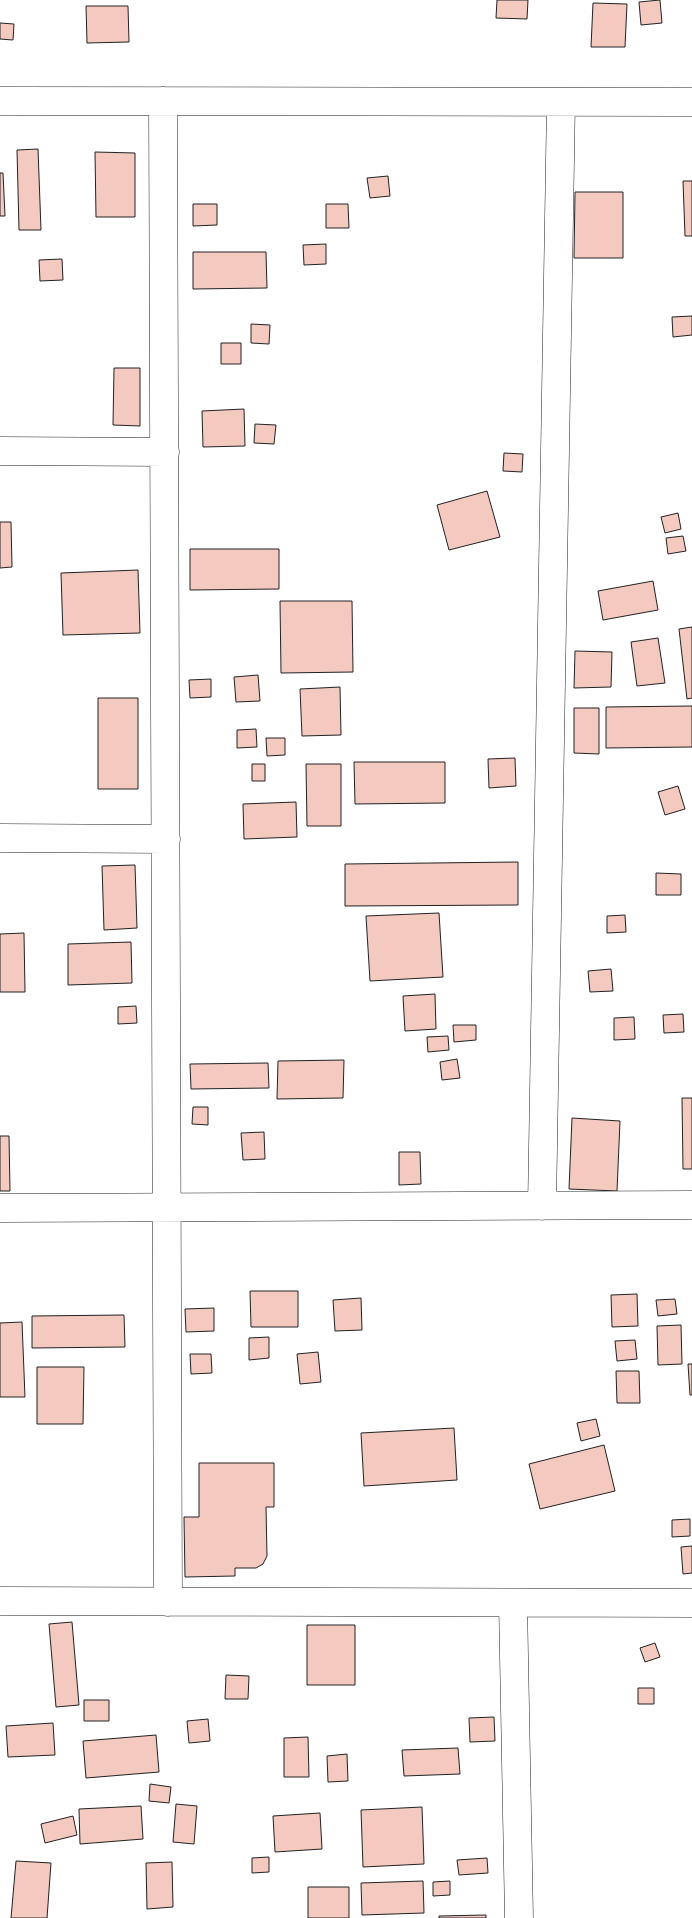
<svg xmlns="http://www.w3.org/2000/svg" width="692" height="1918" font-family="'Public Sans',sans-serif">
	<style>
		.building { fill: #f3c9c0; stroke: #222 }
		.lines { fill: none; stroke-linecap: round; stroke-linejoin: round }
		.street-casing { stroke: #222; stroke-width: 29 }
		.street { stroke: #fff; stroke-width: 28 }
	</style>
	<rect width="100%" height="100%" fill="#fff"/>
	<path class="building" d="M 497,0 L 528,0 L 527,19 L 496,18 Z
		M 660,0 L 662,23 L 641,25 L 639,2 Z
		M 593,3 L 627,4 L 625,47 L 591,47 Z
		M 86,6 L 128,6 L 129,42 L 87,43 Z
		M 0,23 L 14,24 L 13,40 L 0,39 Z
		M 38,149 L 41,230 L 19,230 L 17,150 Z
		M 95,152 L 135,153 L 135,217 L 96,217 Z
		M 0,173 L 3,173 L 5,216 L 0,216 Z
		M 388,176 L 390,196 L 370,198 L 367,178 Z
		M 683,181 L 692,181 L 692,236 L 685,236 Z
		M 575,192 L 623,192 L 623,258 L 574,258 Z
		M 193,204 L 217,204 L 217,225 L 193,226 Z
		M 326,204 L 348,204 L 349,228 L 326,228 Z
		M 326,244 L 326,264 L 304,265 L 303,245 Z
		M 193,252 L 266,252 L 267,288 L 193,289 Z
		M 62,259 L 63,280 L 40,281 L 39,260 Z
		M 692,316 L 692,335 L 673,337 L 672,317 Z
		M 251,324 L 270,325 L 269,344 L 251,343 Z
		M 221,343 L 241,343 L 241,364 L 221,364 Z
		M 114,368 L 140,368 L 140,426 L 113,425 Z
		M 244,409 L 245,446 L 203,447 L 202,411 Z
		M 255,424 L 276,425 L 274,444 L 254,443 Z
		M 504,453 L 523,454 L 522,472 L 503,471 Z
		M 487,491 L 500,537 L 449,550 L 437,505 Z
		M 678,513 L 681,529 L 665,533 L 661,517 Z
		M 0,522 L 11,522 L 12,567 L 0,568 Z
		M 683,536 L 686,551 L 668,554 L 666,538 Z
		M 190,549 L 279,549 L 279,589 L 190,590 Z
		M 138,570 L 140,633 L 63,635 L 61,573 Z
		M 653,581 L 658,610 L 603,620 L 598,591 Z
		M 280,601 L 352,601 L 353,672 L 281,673 Z
		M 692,627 L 692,698 L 687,699 L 679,629 Z
		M 658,638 L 665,683 L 637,686 L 631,642 Z
		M 575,651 L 612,652 L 611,687 L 574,688 Z
		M 258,675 L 260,701 L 236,702 L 234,677 Z
		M 211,679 L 211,697 L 190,698 L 189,680 Z
		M 340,687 L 341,735 L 302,736 L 300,689 Z
		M 98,698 L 138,698 L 138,789 L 98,789 Z
		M 692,706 L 692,747 L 606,748 L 606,707 Z
		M 574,708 L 599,708 L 599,754 L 574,753 Z
		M 256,729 L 257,747 L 237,748 L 237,730 Z
		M 266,738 L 285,738 L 285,755 L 267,756 Z
		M 515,758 L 516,786 L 489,788 L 488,759 Z
		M 354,762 L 445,762 L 445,803 L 355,804 Z
		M 252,764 L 265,764 L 265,781 L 252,781 Z
		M 306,764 L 341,764 L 341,826 L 307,826 Z
		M 678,786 L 685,809 L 665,815 L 658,792 Z
		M 296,802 L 297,837 L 244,839 L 243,804 Z
		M 518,862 L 518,905 L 345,906 L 345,864 Z
		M 135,865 L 137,928 L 104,930 L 102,866 Z
		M 656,873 L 681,874 L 681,895 L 656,895 Z
		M 439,913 L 443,977 L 370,981 L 366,916 Z
		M 625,915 L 626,932 L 607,933 L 607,916 Z
		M 24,933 L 25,992 L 0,992 L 0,934 Z
		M 131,942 L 132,983 L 68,985 L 68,944 Z
		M 611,969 L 613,991 L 590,992 L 588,971 Z
		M 435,994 L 436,1029 L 405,1031 L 403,996 Z
		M 136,1006 L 137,1023 L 118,1024 L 118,1007 Z
		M 683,1014 L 684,1032 L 664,1033 L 663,1015 Z
		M 634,1017 L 635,1039 L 614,1040 L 614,1018 Z
		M 453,1025 L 476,1025 L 476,1040 L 454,1042 Z
		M 448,1036 L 449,1050 L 428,1052 L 427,1037 Z
		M 457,1059 L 460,1078 L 442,1080 L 440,1062 Z
		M 344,1060 L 343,1098 L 277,1099 L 278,1061 Z
		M 268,1063 L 269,1088 L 191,1089 L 190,1064 Z
		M 682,1098 L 692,1098 L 692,1169 L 683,1169 Z
		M 193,1107 L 208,1107 L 208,1125 L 192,1124 Z
		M 572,1118 L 620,1121 L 617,1191 L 569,1189 Z
		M 264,1132 L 265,1159 L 243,1160 L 241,1133 Z
		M 0,1136 L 9,1136 L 10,1191 L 0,1191 Z
		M 399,1152 L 420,1152 L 421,1184 L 399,1185 Z
		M 250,1291 L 298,1291 L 298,1327 L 251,1327 Z
		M 637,1294 L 638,1326 L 612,1327 L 611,1295 Z
		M 361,1298 L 362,1330 L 335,1331 L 333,1300 Z
		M 675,1299 L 677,1314 L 658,1316 L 656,1300 Z
		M 214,1308 L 214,1331 L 186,1332 L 185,1309 Z
		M 124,1315 L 125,1347 L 32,1348 L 32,1316 Z
		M 22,1322 L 25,1397 L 0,1397 L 0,1323 Z
		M 681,1325 L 682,1364 L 658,1365 L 657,1326 Z
		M 269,1337 L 269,1358 L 249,1360 L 249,1338 Z
		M 635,1340 L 637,1359 L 617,1361 L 615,1341 Z
		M 318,1352 L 321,1382 L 300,1384 L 297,1354 Z
		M 190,1354 L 211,1354 L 212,1373 L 191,1374 Z
		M 688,1364 L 692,1364 L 692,1395 L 690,1395 Z
		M 37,1367 L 84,1367 L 83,1424 L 37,1424 Z
		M 616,1371 L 639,1371 L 640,1403 L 617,1403 Z
		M 596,1419 L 600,1436 L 581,1441 L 577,1423 Z
		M 454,1428 L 457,1480 L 364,1486 L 361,1433 Z
		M 604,1445 L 615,1491 L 540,1509 L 529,1464 Z
		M 199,1463 L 274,1463 L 274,1507 L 266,1507 L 267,1556 L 263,1564 L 256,1568 L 235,1568 L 235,1576 L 185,1577 L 184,1517 L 199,1517 Z
		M 690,1519 L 690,1536 L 672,1537 L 672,1520 Z
		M 692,1546 L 692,1573 L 683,1574 L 681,1547 Z
		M 72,1622 L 79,1705 L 56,1707 L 49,1624 Z
		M 307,1625 L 355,1625 L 355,1685 L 307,1685 Z
		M 655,1643 L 660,1657 L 645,1662 L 640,1648 Z
		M 226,1675 L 249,1676 L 248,1699 L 225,1699 Z
		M 638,1688 L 654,1688 L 654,1704 L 638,1704 Z
		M 84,1700 L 109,1700 L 109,1721 L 84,1721 Z
		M 494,1717 L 495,1741 L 470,1742 L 469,1718 Z
		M 208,1719 L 210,1741 L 189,1743 L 187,1721 Z
		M 53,1723 L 55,1755 L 8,1757 L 6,1726 Z
		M 156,1735 L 159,1772 L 86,1778 L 83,1741 Z
		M 308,1737 L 309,1777 L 284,1777 L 284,1738 Z
		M 458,1748 L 460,1774 L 404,1776 L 402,1750 Z
		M 347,1754 L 348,1781 L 328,1782 L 327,1756 Z
		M 150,1784 L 171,1787 L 169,1803 L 149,1801 Z
		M 176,1804 L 197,1806 L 194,1844 L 173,1842 Z
		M 141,1806 L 143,1839 L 80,1844 L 79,1809 Z
		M 422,1807 L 424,1864 L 363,1867 L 361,1810 Z
		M 320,1813 L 322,1849 L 275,1852 L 273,1816 Z
		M 73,1816 L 77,1835 L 45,1843 L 41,1824 Z
		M 269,1857 L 269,1872 L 252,1873 L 252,1858 Z
		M 487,1858 L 488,1873 L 459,1875 L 457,1860 Z
		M 16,1861 L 51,1863 L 47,1918 L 11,1918 Z
		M 172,1862 L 173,1907 L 147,1909 L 146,1863 Z
		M 423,1881 L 424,1913 L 362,1915 L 361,1883 Z
		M 450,1881 L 450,1895 L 433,1896 L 433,1882 Z
		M 308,1887 L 349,1887 L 349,1918 L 308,1918 Z
		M 486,1915 L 486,1918 L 439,1918 L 439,1916 Z"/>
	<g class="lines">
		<g class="street-casing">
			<path id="street" d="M 0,101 L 692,102
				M 163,101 L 168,1602
				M 0,451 L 165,452
				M 0,838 L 166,839
				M 542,1206 L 561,102
				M 0,1208 L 692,1205
				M 0,1601 L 692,1603
				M 513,1603 L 519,1918"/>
		</g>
		<use href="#street" class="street"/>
	</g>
</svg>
